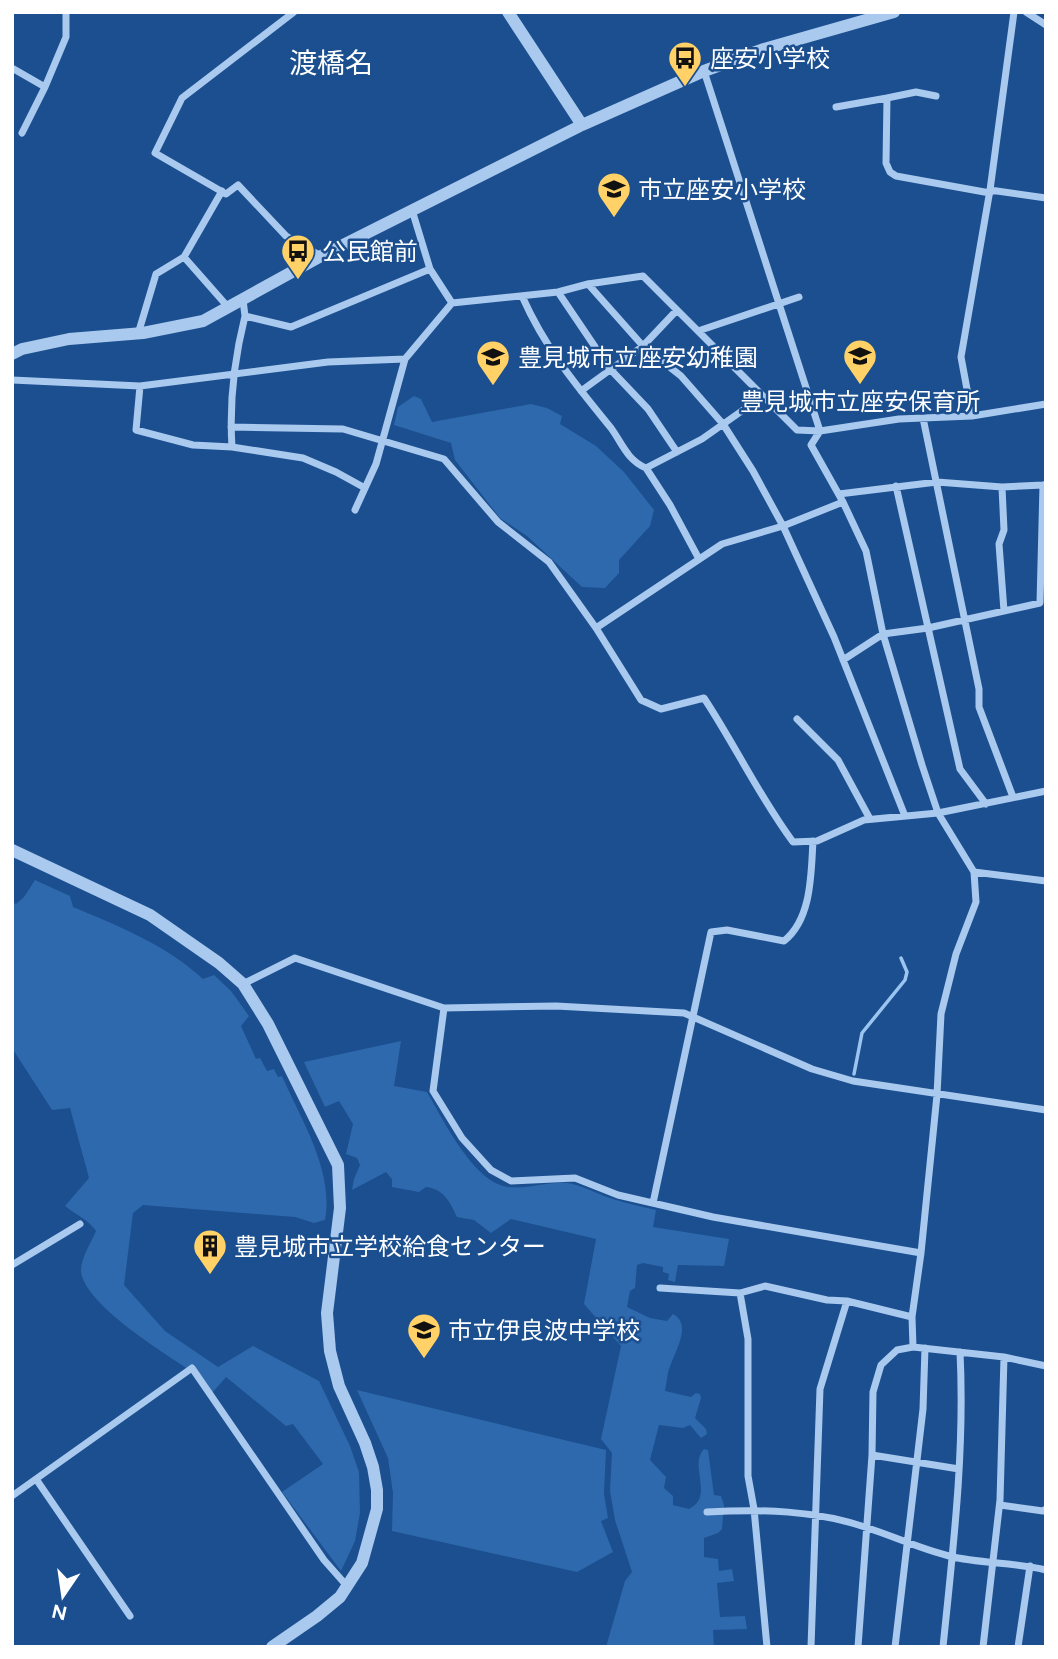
<svg xmlns="http://www.w3.org/2000/svg" width="1058" height="1659" font-family="Figtree,'Noto Sans JP',sans-serif">
	<style>
		.green { fill: #2e69ad }
		.lines { fill: none; stroke-linecap: round; stroke-linejoin: round }
		.stream { stroke: #9cc4f0; stroke-width: 3.5 }
		.minor { stroke: #a9c9ee; stroke-width: 7 }
		.tertiary { stroke: #a9c9ee; stroke-width: 12 }
		.labels { text-anchor: middle; dominant-baseline: central; stroke-width: 5; stroke-linejoin: round; paint-order: stroke }
		.poi-label { font-size: 24px; fill: #fff; stroke: #1b4f8f; text-anchor: start }
		.quarter-label { font-size: 28px; fill: #fff; stroke: #1b4f8f }
	</style>
	<rect width="100%" height="100%" fill="#1b4f8f"/>
	<path class="green" d="M 414,396 L 421,399 L 432,422 L 531,404 L 547,408 L 562,416 L 560,424 L 596,446 L 624,472 L 654,510 L 650,526 L 619,560 L 619,573 L 605,588 L 582,587 L 527,536 L 500,518 L 455,460 L 451,443 L 394,425 L 398,407 Z
		M 35,880 L 70,896 L 73,907 C 119,926 166,945 203,979 L 214,975 L 231,991 L 249,1016 L 241,1026 L 256,1059 L 260,1058 L 267,1071 L 274,1069 L 278,1077 L 282,1076 C 301,1120 334,1170 325,1220 L 314,1223 L 295,1217 L 143,1205 L 133,1213 L 124,1285 L 165,1331 L 218,1367 L 253,1346 L 319,1381 L 350,1446 L 359,1472 L 360,1513 L 355,1541 L 341,1571 L 282,1492 L 323,1464 L 293,1424 L 286,1426 L 226,1377 L 212,1393 L 194,1365 L 188,1369 C 161,1351 86,1305 81,1272 C 80,1259 91,1243 96,1231 C 90,1221 75,1214 65,1206 L 89,1178 L 70,1108 L 52,1110 L 12,1048 L 12,902 L 16,904 L 24,897 Z
		M 401,1041 L 394,1086 L 427,1092 C 443,1119 474,1184 509,1187 C 529,1189 549,1181 568,1183 C 580,1185 592,1191 604,1196 C 621,1202 638,1206 656,1210 L 653,1227 L 729,1239 L 724,1266 L 678,1265 L 675,1282 L 668,1280 L 669,1274 L 663,1272 L 663,1267 L 643,1263 L 637,1265 L 635,1288 L 630,1291 L 627,1307 L 650,1318 L 667,1321 L 673,1314 C 692,1324 676,1349 671,1364 C 667,1372 667,1382 665,1391 L 691,1397 L 696,1393 L 700,1394 L 701,1398 L 695,1418 L 706,1429 L 707,1434 L 701,1438 L 690,1425 L 683,1428 L 659,1425 L 650,1460 L 666,1477 L 664,1488 L 673,1496 L 673,1505 L 689,1509 C 715,1496 688,1466 704,1449 L 708,1450 L 714,1495 L 721,1496 L 724,1505 L 722,1529 L 718,1533 L 704,1538 L 704,1557 L 718,1559 L 719,1571 L 732,1569 L 734,1581 L 717,1583 L 720,1617 L 745,1616 L 747,1629 L 713,1630 L 714,1647 L 606,1647 L 625,1581 L 632,1572 L 615,1520 L 610,1491 L 612,1453 L 601,1439 L 621,1346 L 584,1304 L 596,1239 L 511,1219 L 491,1233 L 474,1220 L 457,1217 C 450,1202 444,1189 426,1187 L 419,1192 L 392,1187 L 392,1179 L 386,1172 L 352,1190 L 354,1179 L 360,1165 L 357,1158 L 346,1154 L 353,1124 L 339,1101 L 325,1107 L 304,1062 Z
		M 357,1390 L 606,1450 L 604,1494 L 608,1518 L 601,1521 L 613,1552 L 577,1572 L 392,1531 L 393,1493 L 388,1458 Z"/>
	<g class="lines">
		<path class="stream" d="M 854,1074 L 862,1033 L 905,980 L 907,972 L 901,958"/>
		<path class="minor" d="M 294,12 L 182,98 L 155,153 L 226,194 L 238,185 L 286,236 L 321,256
			M 1026,12 L 1046,25
			M 12,68 L 45,87 L 66,37 L 66,12
			M 704,71 L 820,431 L 811,445 L 843,502 L 866,551 L 883,634 L 922,765 L 938,813 L 974,872 L 976,902 L 956,954 L 941,1014 L 937,1095 L 921,1253 L 912,1317 L 913,1347 L 1004,1357 L 1046,1366
			M 887,98 L 916,92 L 936,96
			M 836,107 L 887,98 L 886,163 L 890,172 L 896,176 L 990,193
			M 22,133 L 45,87
			M 990,190 L 1046,198
			M 412,210 L 430,269 L 452,303
			M 184,257 L 228,307
			M 588,284 L 643,346 L 681,376 L 723,424 L 753,471 L 783,526 L 834,637 L 905,816
			M 558,292 L 610,369 L 648,409 L 677,452
			M 522,296 C 545,348 575,384 611,428 C 622,443 627,460 646,468
			M 243,300 L 245,316 L 291,327 L 430,269
			M 698,331 L 799,297
			M 138,334 L 156,274 L 184,257 L 222,191
			M 12,380 L 140,386 L 328,362 L 405,359
			M 140,386 L 136,430 L 193,445 L 232,447 C 229,401 234,360 245,316
			M 581,391 L 643,346 L 677,310
			M 972,416 L 961,357 L 990,190 L 1014,12
			M 923,418 L 979,689 L 979,707 L 1013,797
			M 231,427 L 343,429 L 444,459 L 498,522 L 549,562 L 596,628
			M 232,447 L 303,458 L 336,472 L 365,488
			M 896,486 L 960,769 L 986,804
			M 1002,487 L 1004,530 L 999,544 L 1004,611
			M 839,494 L 937,482 L 1002,487 L 1043,485
			M 843,502 L 783,526 L 722,544 L 596,628 L 641,700 L 661,709 L 704,698 C 735,745 759,796 793,842 L 817,841 L 864,820 L 938,813 L 1046,791
			M 355,510 L 376,464 L 405,359 L 452,303 L 558,292 L 588,284 L 643,276 L 797,430 L 820,431 L 899,419 L 972,416 L 1046,404
			M 699,559 L 670,505 L 646,468 L 702,439 L 763,396
			M 843,660 L 883,634 L 928,628 L 1040,603 L 1043,485 L 1046,484
			M 797,719 L 838,760 L 870,819
			M 974,872 L 1046,881
			M 243,984 L 295,958 L 444,1008 L 556,1006 L 684,1013 L 812,1069 L 853,1081 L 1046,1110
			M 444,1008 L 433,1091 L 462,1138 L 491,1170 L 511,1181 L 575,1178 L 618,1195 L 713,1217 L 921,1253
			M 653,1203 L 711,932 L 727,930 L 784,941 C 812,919 811,873 813,841
			M 12,1265 L 80,1224
			M 660,1288 L 740,1293
			M 872,1455 L 959,1469
			M 36,1479 L 130,1616
			M 12,1496 L 192,1368 L 324,1560 L 347,1586
			M 1000,1505 L 1043,1511 L 1046,1509
			M 707,1512 C 760,1509 817,1510 868,1528 C 895,1537 921,1549 949,1556 C 981,1564 1014,1562 1046,1570
			M 767,1647 L 754,1509 L 748,1476 L 748,1339 L 740,1293 L 765,1286 L 827,1300 L 847,1301 L 912,1317
			M 811,1647 L 820,1389 L 847,1301
			M 858,1647 L 872,1455 L 873,1392 L 881,1365 L 897,1350 L 913,1347
			M 895,1647 L 923,1409 L 925,1348
			M 943,1647 C 953,1549 965,1451 960,1352
			M 983,1647 L 1000,1500 L 1004,1357
			M 1018,1647 L 1030,1566"/>
		<path class="tertiary" d="M 508,12 L 582,125
			M 12,354 L 22,349 L 69,339 L 143,333 L 203,321 L 321,256 L 582,125 L 704,71 L 764,49 L 894,12
			M 12,850 L 150,915 L 219,963 L 243,984 L 268,1024 L 338,1165 L 340,1208 L 327,1313 L 330,1351 L 339,1386 L 365,1443 L 373,1467 L 377,1490 L 377,1509 L 362,1563 L 340,1597 L 317,1616 L 272,1647"/>
	</g>
	<defs>
		<g id="bus-pin" transform="scale(1.75)"><path d="M0 17L-7.5 6A9.5 9.5 0 1 1 7.5 6Z" fill="#ffd166" stroke="#1b4f8f"/><path d="M-5-6H5V4H4V6H2V4H-2V6H-4V4H-5ZM-3.5-4V0h7V-4ZM-3.5 1.2v1.5H-2V1.2ZM2 1.2v1.5H3.5V1.2Z" fill="#111"/></g>
		<g id="school-pin" transform="scale(1.75)"><path d="M0 17L-7.5 6A9.5 9.5 0 1 1 7.5 6Z" fill="#ffd166" stroke="#1b4f8f"/><path d="M0-5L7-2L0 1L-7-2ZM-4 1L0 2.5L4 1V4Q0 6-4 4Z" fill="#111"/></g>
		<g id="building-pin" transform="scale(1.75)"><path d="M0 17L-7.5 6A9.5 9.5 0 1 1 7.5 6Z" fill="#ffd166" stroke="#1b4f8f"/><path d="M-4-6H4V6H1V3H-1V6H-4ZM-2.5-4.3h1.7v1.8h-1.7ZM.8-4.3h1.7v1.8H.8ZM-2.5-1h1.7V.8h-1.7ZM.8-1h1.7V.8H.8Z" fill="#111"/></g>
	</defs>
	<g fill-rule="evenodd">
		<use href="#bus-pin" x="685" y="58"/>
		<use href="#school-pin" x="614" y="189"/>
		<use href="#bus-pin" x="298" y="251"/>
		<use href="#school-pin" x="860" y="356"/>
		<use href="#school-pin" x="493" y="357"/>
		<use href="#building-pin" x="210" y="1246"/>
		<use href="#school-pin" x="424" y="1330"/>
	</g>
	<g class="labels">
		<g class="poi-label">
			<text x="710" y="58">座安小学校</text>
			<text x="638" y="189">市立座安小学校</text>
			<text x="322" y="251">公民館前</text>
			<text x="518" y="357">豊見城市立座安幼稚園</text>
			<text x="860" y="401" text-anchor="middle">豊見城市立座安保育所</text>
			<text x="234" y="1246">豊見城市立学校給食センター</text>
			<text x="448" y="1330">市立伊良波中学校</text>
		</g>
		<g class="quarter-label">
			<text x="331" y="63">渡橋名</text>
		</g>
	</g>
	<rect width="1058" height="1659" fill="none" stroke="#ffffff" stroke-width="28"/>
	<g transform="translate(63 1596) rotate(193)" stroke="#1b4f8f" stroke-width="5" paint-order="stroke">
	<path d="M0-5L12 26L0 18L-12 26Z" fill="#ffffff"/>
	<text y="-10" font-size="19" font-weight="bold" text-anchor="middle" fill="#ffffff">N</text>
	</g>
</svg>
